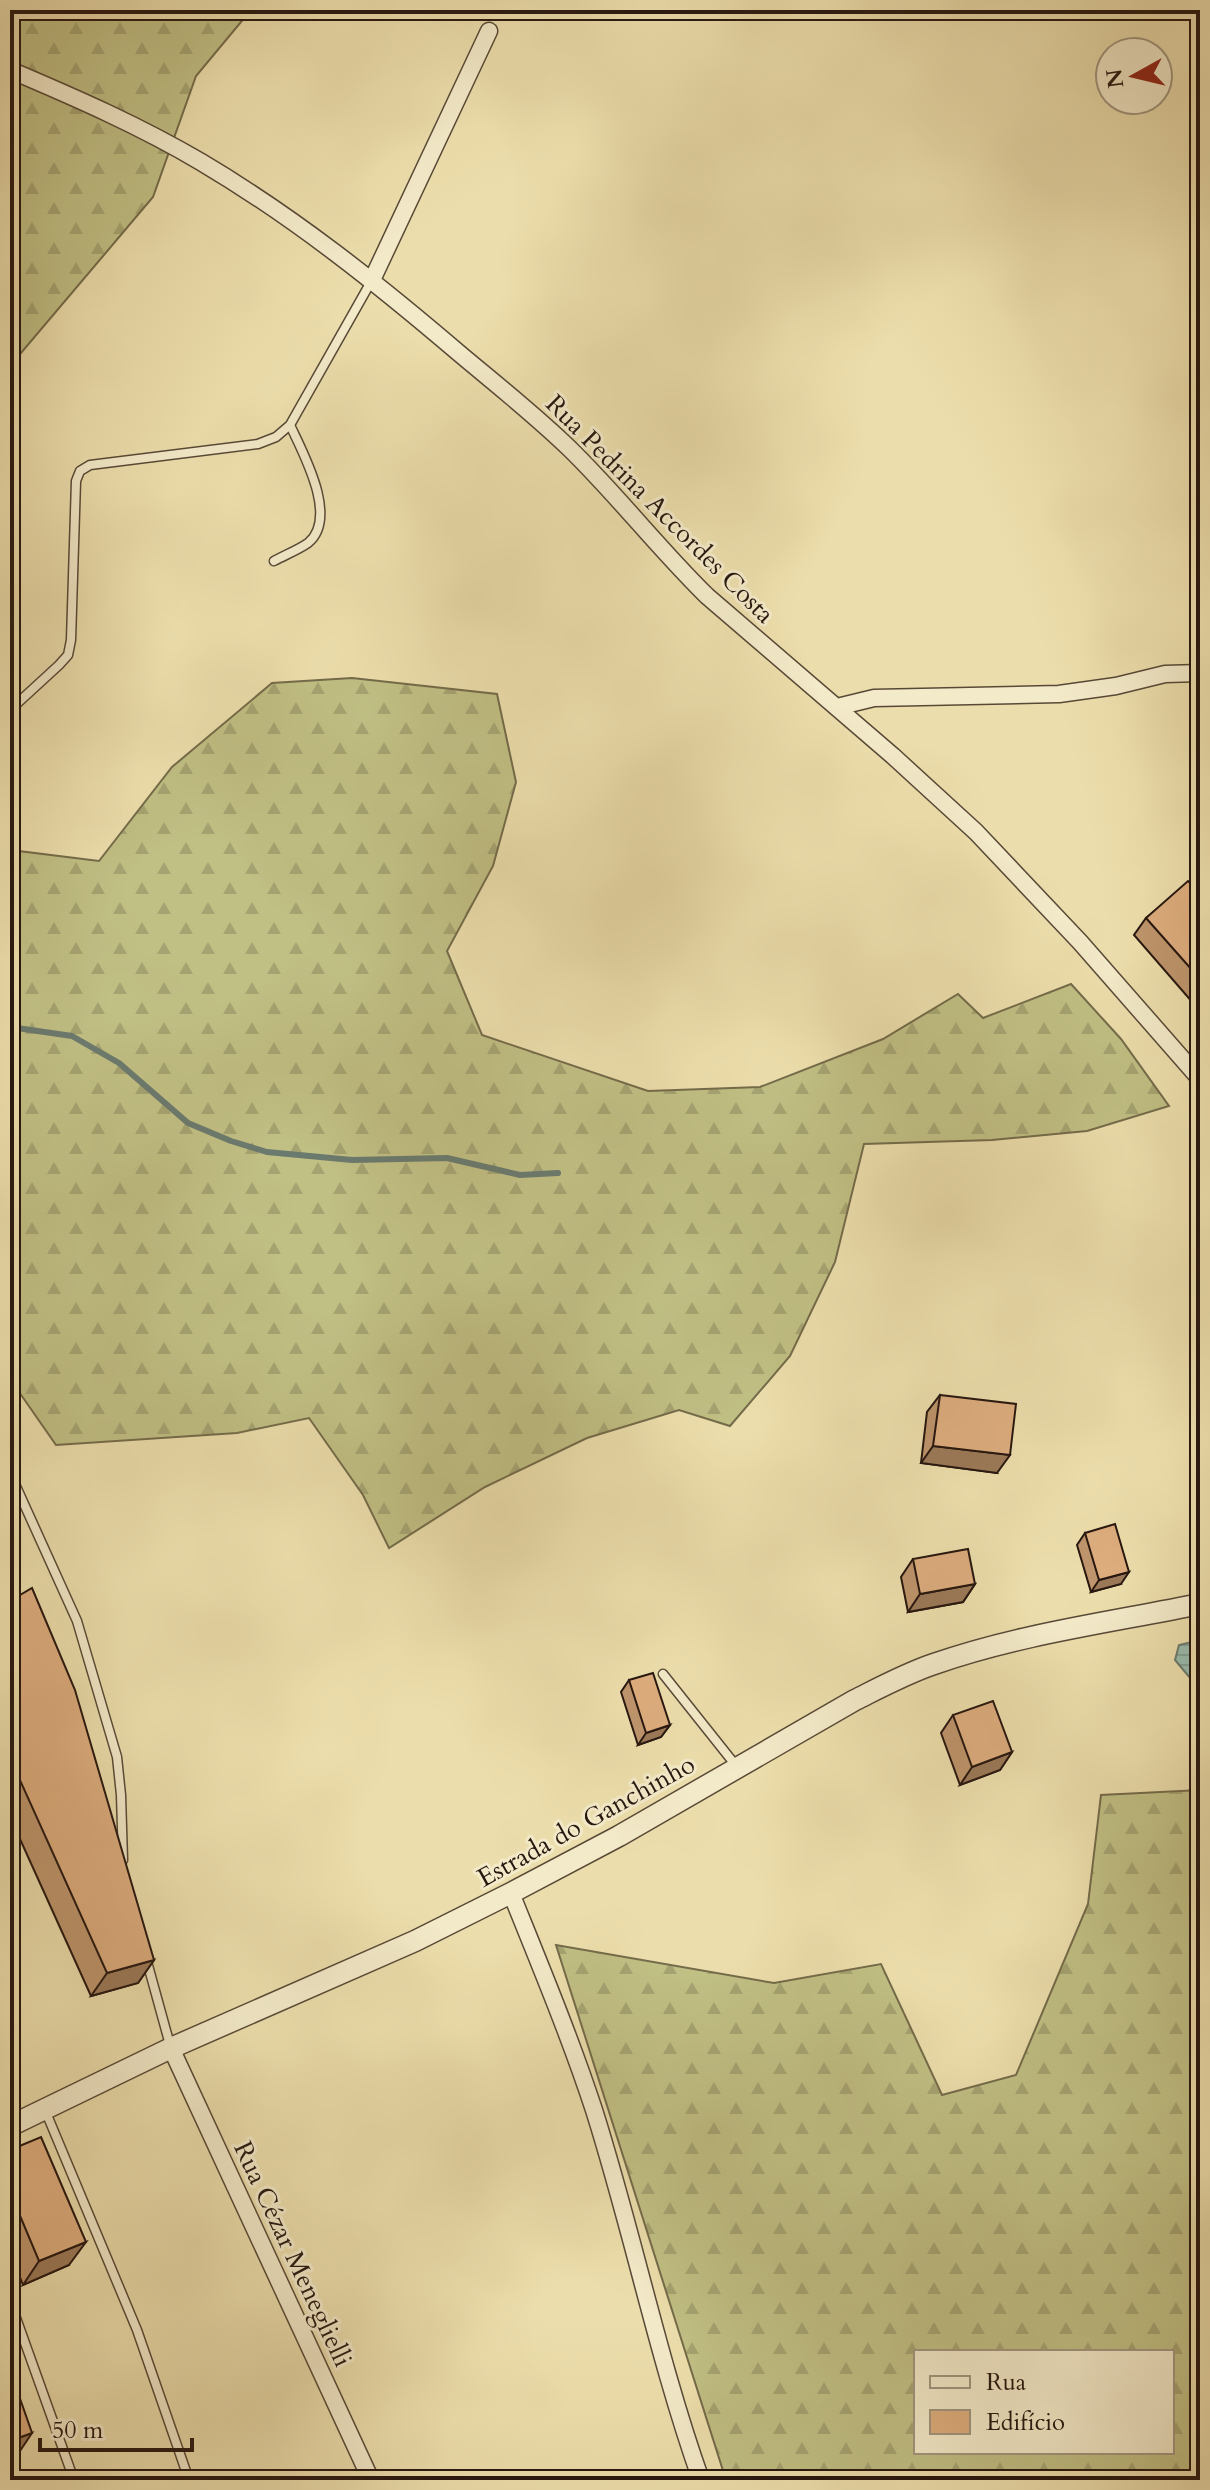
<svg xmlns="http://www.w3.org/2000/svg" width="1210" height="2490" font-family="Cardo,serif">
	<style>
		.forest { fill: url(#forest-firs); stroke: #746b4a; stroke-width: 2; fill-rule: evenodd }
		.water { fill: url(#water-rules); stroke: #6b7a6e; stroke-width: 2 }
		.lines { fill: none; stroke-linecap: round; stroke-linejoin: round }
		.stream { stroke: #6b7a6e; stroke-width: 6 }
		.service-casing { stroke: #584937; stroke-width: 11 }
		.minor-casing { stroke: #584937; stroke-width: 19 }
		.tertiary-casing { stroke: #584937; stroke-width: 23 }
		.service { stroke: #f3eac9; stroke-width: 8 }
		.minor { stroke: #f3eac9; stroke-width: 16 }
		.tertiary { stroke: #f3eac9; stroke-width: 20 }
		.wall { fill: #be956c; stroke: #271710; stroke-width: 2 }
		.shaded-wall { fill: #9b7958; stroke: #271710; stroke-width: 2 }
		.building { fill: #ddad7e; stroke: #271710; stroke-width: 2 }
		.labels { text-anchor: middle; dominant-baseline: central; stroke-width: 6; stroke-linejoin: round; paint-order: stroke }
		.street-label { font-size: 26px; fill: #271710; stroke: #f3eac9 }
	</style>
	<defs>
		<pattern id="forest-firs" width="22" height="20" patternUnits="userSpaceOnUse" patternTransform="scale(2)"><rect width="22" height="20" fill="#c0bf84"/><path d="M5 1l3.5 6h-7zM16 11l3.5 6h-7z" fill="#a5a371"/></pattern>
		<pattern id="water-rules" width="6" height="5" patternUnits="userSpaceOnUse" patternTransform="scale(2)"><rect width="6" height="5" fill="#99bcad"/><path d="M0 2.5h6" fill="none" stroke="#84a194"/></pattern>
	</defs>
	<rect width="100%" height="100%" fill="#ecdeac"/>
	<filter id="stains"><feTurbulence type="fractalNoise" baseFrequency=".0025" numOctaves="4"/><feColorMatrix values="0 0 0 0 .2 0 0 0 0 .09 0 0 0 0 .02 0 0 0 .5 -.17"/></filter>
	<radialGradient id="worn" r=".72"><stop offset=".6" stop-color="#630" stop-opacity="0"/><stop offset="1" stop-color="#630" stop-opacity=".3"/></radialGradient>
	<path class="forest" d="M 10,10 L 251,10 L 196,76 L 153,197 L 10,366 Z
		M 352,678 L 497,694 L 516,782 L 493,866 L 447,951 L 482,1035 L 648,1091 L 760,1087 L 883,1039 L 958,994 L 983,1018 L 1071,984 L 1121,1039 L 1169,1106 L 1087,1131 L 992,1140 L 864,1144 L 835,1262 L 790,1356 L 730,1426 L 679,1410 L 587,1438 L 485,1487 L 389,1548 L 363,1495 L 309,1418 L 237,1433 L 56,1445 L 10,1379 L 10,850 L 99,861 L 172,767 L 272,683 Z
		M 1200,1790 L 1200,2480 L 726,2480 L 556,1945 L 774,1983 L 881,1964 L 942,2095 L 1016,2075 L 1088,1904 L 1101,1795 ZM 916,2352 L 1172,2352 L 1172,2452 L 916,2452 Z"/>
	<path class="water" d="M 1200,1640 L 1200,1701 L 1191,1679 L 1175,1660 L 1179,1645 Z"/>
	<g class="lines">
		<path class="stream" d="M 10,1027 L 72,1036 L 119,1063 L 188,1123 L 231,1141 L 267,1152 L 352,1160 L 447,1158 L 520,1175 L 558,1173"/>
		<g class="service-casing">
			<path id="service" d="M 274,561 C 285,555 298,550 308,543 C 339,518 303,453 290,425
				M 10,710 L 59,665 L 68,655 L 71,640 L 76,481 L 80,471 L 90,465 L 258,444 L 276,437 L 290,425 L 372,280
				M 10,1473 L 77,1621 L 117,1757 L 121,1795 L 123,1860
				M 663,1674 L 737,1767
				M 146,1958 L 170,2045
				M 45,2110 L 137,2330 L 189,2480
				M 10,2301 L 74,2480"/>
		</g>
		<g class="minor-casing">
			<path id="minor" d="M 10,70 C 76,98 140,126 201,162 C 294,217 378,284 460,354 C 497,385 535,415 570,449 C 618,496 659,549 707,596 L 893,756 L 976,832 L 1080,942 L 1200,1079
				M 372,280 L 489,31
				M 837,707 L 874,698 L 1059,694 L 1116,686 L 1165,674 L 1200,673
				M 511,1893 C 540,1965 570,2037 594,2110 C 633,2233 658,2359 701,2480
				M 171,2048 L 371,2480"/>
		</g>
		<g class="tertiary-casing">
			<path id="tertiary" d="M 10,2126 L 171,2048 L 415,1941 L 511,1893 L 619,1836 L 855,1700 C 881,1687 907,1673 934,1664 C 1020,1634 1112,1622 1200,1604"/>
		</g>
		<use href="#service" class="service"/>
		<use href="#minor" class="minor"/>
		<use href="#tertiary" class="tertiary"/>
	</g>
	<path class="wall" d="M 1200,876 L 1200,1011 L 1134,935 L 1146,918 Z
		M 940,1395 L 997,1473 L 921,1463 L 927,1412 Z
		M 1085,1533 L 1121,1584 L 1091,1592 L 1077,1545 Z
		M 913,1559 L 975,1584 L 963,1602 L 908,1612 L 901,1577 Z
		M 10,1601 L 154,1960 L 138,1983 L 91,1996 L 10,1817 Z
		M 629,1680 L 670,1725 L 661,1737 L 638,1745 L 621,1692 Z
		M 953,1715 L 1012,1752 L 1000,1770 L 960,1785 L 941,1733 Z
		M 10,2150 L 69,2265 L 23,2285 L 10,2253 Z"/>
	<path class="shaded-wall" d="M 933,1446 L 1010,1455 L 997,1473 L 921,1463 Z
		M 1129,1572 L 1121,1584 L 1091,1592 L 1099,1580 Z
		M 975,1584 L 963,1602 L 908,1612 L 920,1594 Z
		M 670,1725 L 661,1737 L 638,1745 L 646,1733 Z
		M 1012,1752 L 1000,1770 L 960,1785 L 972,1767 Z
		M 154,1960 L 138,1983 L 91,1996 L 107,1973 Z
		M 86,2242 L 69,2265 L 23,2285 L 39,2261 Z
		M 32,2433 L 16,2457 L 10,2459 L 10,2441 Z"/>
	<path class="building" d="M 1200,876 L 1200,979 L 1146,918 L 1188,881 L 1191,884 Z
		M 940,1395 L 1016,1404 L 1010,1455 L 933,1446 Z
		M 1115,1524 L 1129,1572 L 1099,1580 L 1085,1533 Z
		M 968,1549 L 975,1584 L 920,1594 L 913,1559 Z
		M 32,1588 L 75,1690 L 154,1960 L 107,1973 L 10,1758 L 10,1601 Z
		M 653,1673 L 670,1725 L 646,1733 L 629,1680 Z
		M 993,1701 L 1012,1752 L 972,1767 L 953,1715 Z
		M 41,2137 L 86,2242 L 39,2261 L 10,2192 L 10,2150 Z
		M 10,2370 L 32,2433 L 10,2441 Z"/>
	<g class="labels">
		<g class="street-label">
			<text transform="translate(660 509) rotate(45)">Rua Pedrina Accordes Costa</text>
			<text transform="translate(586 1821) rotate(-29)">Estrada do Ganchinho</text>
			<text transform="translate(293 2254) rotate(65)">Rua Cézar Meneglielli</text>
		</g>
	</g>
	<rect width="1210" height="2490" fill="none" stroke="#ecdeac" stroke-width="40"/>
	<rect x="12" y="12" width="1186" height="2466" fill="none" stroke="#271710" stroke-width="4"/>
	<rect x="20" y="20" width="1170" height="2450" fill="none" stroke="#271710" stroke-width="2"/>
	<rect x="914" y="2350" width="260" height="104" fill="#f3eac9" stroke="#a1967f" stroke-width="2"/>
	<rect x="930" y="2376" width="40" height="12" fill="#f3eac9" stroke="#a1967f" stroke-width="2"/>
	<text x="986" y="2390" font-size="24" fill="#271710">Rua</text>
	<rect x="930" y="2410" width="40" height="24" fill="#ddad7e" stroke="#a1967f" stroke-width="2"/>
	<text x="986" y="2430" font-size="24" fill="#271710">Edifício</text>
	<g transform="translate(1134 76) rotate(262)"><circle r="38" fill="#f3eac9" stroke="#a1967f" stroke-width="2"/>
	<path d="M0-6L14 30L0 20L-14 30Z" fill="#8f2418"/>
	<text y="-12" font-size="22" font-weight="bold" text-anchor="middle" fill="#271710">N</text>
	</g>
	<path d="M40 2438v12h152v-12" fill="none" stroke="#271710" stroke-width="4"/>
	<text x="52" y="2438" font-size="24" fill="#271710" stroke="#f3eac9" stroke-width="6" paint-order="stroke">50 m</text>
	<rect width="100%" height="100%" filter="url(#stains)"/>
	<rect width="100%" height="100%" fill="url(#worn)"/>
</svg>
